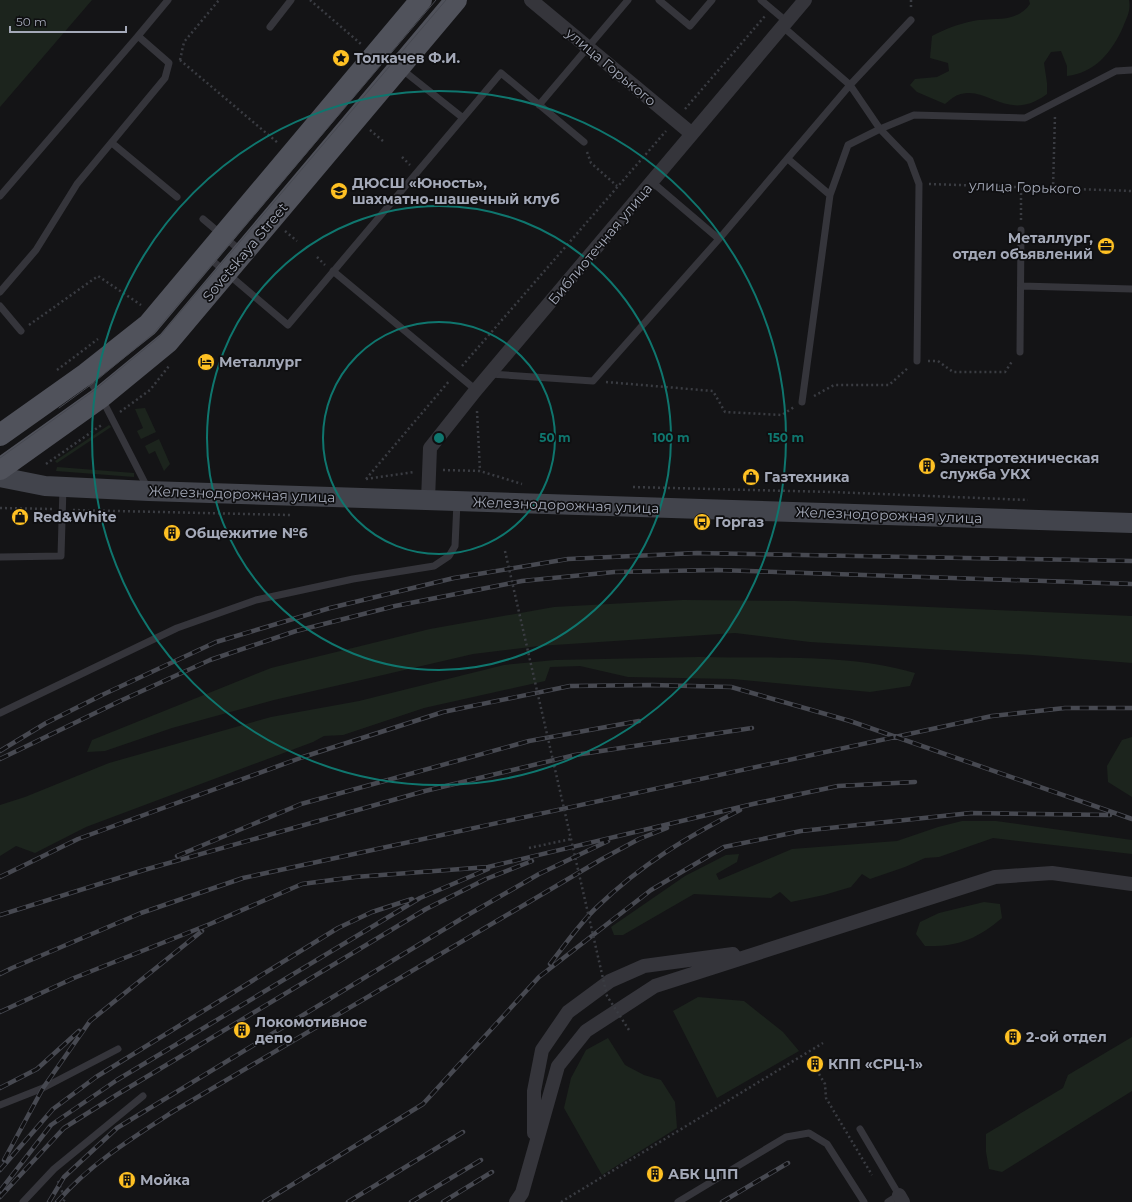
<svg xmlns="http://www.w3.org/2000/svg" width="1132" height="1202" font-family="Montserrat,sans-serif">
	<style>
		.green { fill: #1c241d }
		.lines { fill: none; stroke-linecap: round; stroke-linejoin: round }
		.path { stroke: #3a3c42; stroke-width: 2.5; stroke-dasharray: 2 3; stroke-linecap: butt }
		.service { stroke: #35353b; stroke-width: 7 }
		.minor { stroke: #35353b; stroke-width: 14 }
		.secondary { stroke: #42444c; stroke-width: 20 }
		.primary { stroke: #50525b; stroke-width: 22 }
		.tram { stroke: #474951; stroke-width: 1 }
		.rail-casing { stroke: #474951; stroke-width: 4.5 }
		.rail { stroke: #0f0f11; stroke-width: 3; stroke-dasharray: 9; stroke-linecap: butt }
		.path-bridge { stroke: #3a3c42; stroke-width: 2.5; stroke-dasharray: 2 3; stroke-linecap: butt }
		.ring { fill: none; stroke: #0f766e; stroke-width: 2 }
		.labels { text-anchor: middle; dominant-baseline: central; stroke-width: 3.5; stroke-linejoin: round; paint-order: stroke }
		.poi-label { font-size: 14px; font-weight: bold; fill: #a4a9b8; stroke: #0f0f11; text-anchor: start }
		.street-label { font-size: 14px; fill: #a4a9b8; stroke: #0f0f11 }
		.centre { fill: #0f766e; stroke: #0f0f11; stroke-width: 2 }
		.ring-label { font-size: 12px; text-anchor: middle; font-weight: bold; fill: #0f766e; stroke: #0f0f11; stroke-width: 3.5; stroke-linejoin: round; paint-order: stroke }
	</style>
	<rect width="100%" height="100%" fill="#141416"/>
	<path class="green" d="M 0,0 L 92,0 L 0,107 Z
		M 1029,0 L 1129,0 C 1131,11 1127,17 1123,27 C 1112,52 1095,73 1067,76 L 1067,66 L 1061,51 L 1051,52 L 1044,63 L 1047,83 L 1047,94 C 1007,124 988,84 958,95 C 954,96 949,101 945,104 L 917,92 L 910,85 L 915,79 L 937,77 L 949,71 L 948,63 L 930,58 L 932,36 C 945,29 958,24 973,21 C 993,17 1016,24 1030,4 Z
		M 145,408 L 156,432 L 141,439 L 137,431 L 143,428 L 135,409 Z
		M 109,425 L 111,427 L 57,463 L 55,461 Z
		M 159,439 L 170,464 L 164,471 L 155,451 L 149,454 L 145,446 Z
		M 57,467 L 134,473 L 134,477 L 56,471 Z
		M 683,600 L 795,601 L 1132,616 L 1132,663 L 1032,655 L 810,642 L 735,633 L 539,646 L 473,654 L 370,678 L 274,700 L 172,728 L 105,751 L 87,752 L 92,740 L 271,668 L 430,629 L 554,607 Z
		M 699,657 C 771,659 845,653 915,673 L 910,686 L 870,692 L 733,679 L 628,677 L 580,666 L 550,667 L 545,681 L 424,708 L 343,735 L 324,736 L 313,742 L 86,827 L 35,853 L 16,846 L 0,856 L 0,805 L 25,797 L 109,763 L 271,717 L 359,701 L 504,665 L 555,660 Z
		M 1132,737 L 1132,797 L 1108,782 L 1107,766 L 1122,740 Z
		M 962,821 L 996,821 L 1132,840 L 1132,854 L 993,838 L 939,857 L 925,858 L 905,867 L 870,879 L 862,874 L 851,887 L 824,895 L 791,902 L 780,892 L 771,898 L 694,894 L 623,935 L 614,935 L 611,927 L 685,876 L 726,855 L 739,854 L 737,862 L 716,874 L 719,880 L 792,849 L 897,841 L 938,827 Z
		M 984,902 L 1000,904 L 1002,918 C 977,939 958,947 925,946 L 916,934 L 920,922 L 939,913 Z
		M 698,997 L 744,1001 L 783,1032 L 799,1051 L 717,1098 L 673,1011 Z
		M 1132,1037 L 1132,1091 L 1002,1172 L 989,1169 L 986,1152 L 986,1134 L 1063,1088 L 1068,1075 Z
		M 608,1038 L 625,1065 L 644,1075 L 661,1080 L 675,1102 L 677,1128 L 602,1175 L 564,1108 L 571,1078 L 586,1050 Z"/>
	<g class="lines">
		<path class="path" d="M 310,0 L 361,44
			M 911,0 L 911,9
			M 180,60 L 278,143
			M 180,60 L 184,42 L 219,0
			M 685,109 L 765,16
			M 370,130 L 383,141
			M 587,152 L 591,163 L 617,186
			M 402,157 L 410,165
			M 929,184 L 1132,191
			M 1053,189 L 1055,115
			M 1021,220 L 1021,187
			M 285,231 L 297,241
			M 317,257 L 325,265
			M 29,325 L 98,276 L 141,305
			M 928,361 L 938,361 L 953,372 L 1005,372 L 1013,360
			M 462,366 L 666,131
			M 57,370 L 98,339
			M 606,382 L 713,391 L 725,412 L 782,415 L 794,407
			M 814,396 L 834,385 L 889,385 L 909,367
			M 477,411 L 480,471
			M 120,412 L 150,390 L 169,366
			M 46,464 L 103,424
			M 443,470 L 480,471 L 522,484
			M 366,479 L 414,472
			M 366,479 L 450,380
			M 633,487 L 832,492 L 1028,500
			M 0,508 L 52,509
			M 73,510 L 290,515
			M 529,848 L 571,839
			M 819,1074 L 825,1084 L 826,1098 L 872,1175
			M 58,1181 L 65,1199 L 63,1202
			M 561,1202 L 823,1043"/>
		<path class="service" d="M 659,0 L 690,26 L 712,0
			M 761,0 L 787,22
			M 782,26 L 850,85 L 880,129 L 910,160 L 919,184 L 917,361
			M 270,27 L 291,0
			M 380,52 L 463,118
			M 539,105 L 628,0
			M 112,143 L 177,197
			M 788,159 L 830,195 L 802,402
			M 652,182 L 719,239 L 850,85 L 911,20
			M 830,195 L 848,145 L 880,129 L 914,115 L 1025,118 L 1116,71 L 1132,70
			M 0,196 L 138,36
			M 203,219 L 241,251
			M 208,257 L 288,325 L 501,73 L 584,142
			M 333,271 L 476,390
			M 1021,286 L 1132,289
			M 0,292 L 36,250 L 77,184 L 165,78 L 169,63 L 138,36 L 168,0
			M 0,306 L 21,331
			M 1020,352 L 1021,230
			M 490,374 L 593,381 L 719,239
			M 86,376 L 101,397 L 148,489
			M 0,557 L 61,556 L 63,487
			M 0,713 L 177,628 L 256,600 L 353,579 L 434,566 L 449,556 L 455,546 L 457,502
			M 0,1105 L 43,1088 L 118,1049
			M 860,1129 L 899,1195 L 888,1202
			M 23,1202 L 54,1169 L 143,1096
			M 678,1202 L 786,1137 L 809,1133 L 827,1144 L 864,1202"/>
		<path class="minor" d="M 531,0 L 692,134
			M 428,500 L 430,448 L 476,390 L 805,0
			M 534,1133 L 534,1091 L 542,1050 L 568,1012 L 610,981 L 644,966 L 733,954
			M 899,1195 L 903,1202
			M 516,1202 L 522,1193 L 558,1066 L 586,1031 L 655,986 L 995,877 L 1052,873 L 1132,884"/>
		<path class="secondary" d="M 0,477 L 45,486 L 149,491 L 1132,523"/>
		<path class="primary" d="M 0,435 L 86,374 L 148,325 L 421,0
			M 0,469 L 101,397 L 168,342 L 456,0"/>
		<path class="tram" d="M 59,408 L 92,384 L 154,333 L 436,0
			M 0,458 L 96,389 L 159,337 L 446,0"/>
		<g class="rail-casing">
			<path id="rail" d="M 0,751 L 46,723 L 102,695 L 216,642 L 330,608 L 454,578 L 568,559 L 697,553 L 1132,561
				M 0,759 L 120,701 L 210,660 L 296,631 L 395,606 L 522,581 L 614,572 L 717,570 L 1132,584
				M 177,856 L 301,804 L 529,741 L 639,721
				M 0,877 L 78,839 L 303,757 L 443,712 L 570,686 L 652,685 L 731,687 L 850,721 L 1132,819
				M 0,915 L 144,870 L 425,791 L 575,755 L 752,728
				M 550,964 C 565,945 579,924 597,907 C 642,864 685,838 740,810
				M 0,974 L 12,968 L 141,913 L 243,878 L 992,716 L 1065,708 L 1132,708
				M 0,1012 L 74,978 L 210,924 L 302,884 L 355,877 L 488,867 L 753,804 L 838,786 L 915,782
				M 0,1088 L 37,1069 L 79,1031
				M 4,1160 L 43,1088 L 90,1021 L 202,931
				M 0,1170 L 53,1109 L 96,1077 L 338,928 L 372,912 L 412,899
				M 0,1191 L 51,1125 L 117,1080 L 420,898 L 488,869
				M 0,1197 L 64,1128 L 118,1094 L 426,909 L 486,879 L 532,861
				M 49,1202 L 64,1177 L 117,1128 L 466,916 L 539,874 L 608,841
				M 57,1202 C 90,1164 132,1138 174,1111 L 602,859 L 639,839 L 667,828
				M 264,1202 L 423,1104 L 539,977 L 651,890 L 724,847 L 801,831 L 971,813 L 1110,815
				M 348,1202 L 463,1132
				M 411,1202 L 481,1160
				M 443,1202 L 492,1172
				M 722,1202 L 788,1163"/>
		</g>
		<use href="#rail" class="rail"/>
		<path class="path-bridge" d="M 505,551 L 607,996 L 629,1030"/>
	</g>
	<g class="ring">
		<circle cx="439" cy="438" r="116"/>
		<circle cx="439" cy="438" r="232"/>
		<circle cx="439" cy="438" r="347"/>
	</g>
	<defs>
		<g id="sight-disc" transform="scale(0.9)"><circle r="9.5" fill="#ffc123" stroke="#0f0f11"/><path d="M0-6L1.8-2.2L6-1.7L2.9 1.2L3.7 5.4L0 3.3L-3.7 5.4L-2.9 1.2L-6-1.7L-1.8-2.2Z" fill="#111"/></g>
		<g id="school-disc" transform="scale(0.9)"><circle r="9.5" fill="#ffc123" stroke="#0f0f11"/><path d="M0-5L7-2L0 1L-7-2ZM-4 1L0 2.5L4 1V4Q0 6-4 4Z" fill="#111"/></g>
		<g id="office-disc" transform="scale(0.9)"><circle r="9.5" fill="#ffc123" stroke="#0f0f11"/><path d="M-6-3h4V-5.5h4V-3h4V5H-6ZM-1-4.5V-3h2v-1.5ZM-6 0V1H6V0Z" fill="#111"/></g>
		<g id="hotel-disc" transform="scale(0.9)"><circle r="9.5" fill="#ffc123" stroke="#0f0f11"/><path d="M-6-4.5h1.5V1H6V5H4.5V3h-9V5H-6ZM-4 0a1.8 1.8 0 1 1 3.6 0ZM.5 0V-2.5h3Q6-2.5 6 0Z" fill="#111"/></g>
		<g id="building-disc" transform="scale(0.9)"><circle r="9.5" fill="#ffc123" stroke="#0f0f11"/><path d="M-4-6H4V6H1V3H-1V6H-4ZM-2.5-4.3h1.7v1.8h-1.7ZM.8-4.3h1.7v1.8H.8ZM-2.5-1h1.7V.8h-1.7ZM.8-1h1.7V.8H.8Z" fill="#111"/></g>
		<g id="shop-disc" transform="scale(0.9)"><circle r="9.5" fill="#ffc123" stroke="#0f0f11"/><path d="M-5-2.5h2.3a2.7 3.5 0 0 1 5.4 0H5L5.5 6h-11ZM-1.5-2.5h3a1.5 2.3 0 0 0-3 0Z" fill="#111"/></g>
		<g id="bus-disc" transform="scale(0.9)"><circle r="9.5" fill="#ffc123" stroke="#0f0f11"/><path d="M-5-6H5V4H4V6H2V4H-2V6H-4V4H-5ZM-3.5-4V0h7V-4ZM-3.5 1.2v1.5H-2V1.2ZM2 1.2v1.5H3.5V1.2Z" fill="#111"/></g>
	</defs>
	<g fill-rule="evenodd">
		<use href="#sight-disc" x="341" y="58"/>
		<use href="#school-disc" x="339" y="191"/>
		<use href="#office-disc" x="1106" y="246"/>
		<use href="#hotel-disc" x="206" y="362"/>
		<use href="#building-disc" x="927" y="466"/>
		<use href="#shop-disc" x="751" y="477"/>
		<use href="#shop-disc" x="20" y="517"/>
		<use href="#bus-disc" x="702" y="522"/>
		<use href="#building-disc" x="172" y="533"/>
		<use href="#building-disc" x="242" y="1030"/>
		<use href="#building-disc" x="1013" y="1037"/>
		<use href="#building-disc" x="815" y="1064"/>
		<use href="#building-disc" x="655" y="1174"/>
		<use href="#building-disc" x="127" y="1180"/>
	</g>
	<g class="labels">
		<g class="poi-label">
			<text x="354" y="58">Толкачев Ф.И.</text>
			<text x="352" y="183">ДЮСШ «Юность»,<tspan x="352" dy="16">шахматно-шашечный клуб</tspan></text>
			<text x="1093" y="238" text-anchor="end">Металлург,<tspan x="1093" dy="16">отдел объявлений</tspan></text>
			<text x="219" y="362">Металлург</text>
			<text x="940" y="458">Электротехническая<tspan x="940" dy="16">служба УКХ</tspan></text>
			<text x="764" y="477">Газтехника</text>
			<text x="33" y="517">Red&amp;White</text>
			<text x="715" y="522">Горгаз</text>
			<text x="185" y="533">Общежитие №6</text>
			<text x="255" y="1022">Локомотивное<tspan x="255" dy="16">депо</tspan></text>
			<text x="1026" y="1037">2-ой отдел</text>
			<text x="828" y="1064">КПП «СРЦ-1»</text>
			<text x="668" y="1174">АБК ЦПП</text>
			<text x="140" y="1180">Мойка</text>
		</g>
		<g class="street-label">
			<text transform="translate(611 67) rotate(40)">улица Горького</text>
			<text transform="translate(1025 187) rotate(2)">улица Горького</text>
			<text transform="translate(600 244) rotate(-50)">Библиотечная улица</text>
			<text transform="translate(245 252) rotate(-50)">Sovetskaya Street</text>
			<text transform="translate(242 494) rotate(2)">Железнодорожная улица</text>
			<text transform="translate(566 505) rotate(2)">Железнодорожная улица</text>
			<text transform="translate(889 515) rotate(2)">Железнодорожная улица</text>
		</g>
	</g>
	<circle cx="439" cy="438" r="6" class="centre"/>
	<g class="ring-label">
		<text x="555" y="442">50 m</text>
		<text x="671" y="442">100 m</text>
		<text x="786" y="442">150 m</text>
	</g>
	<path d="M10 26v6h116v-6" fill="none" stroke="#a4a9b8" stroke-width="2"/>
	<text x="16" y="26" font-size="12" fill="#a4a9b8" stroke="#0f0f11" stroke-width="3" paint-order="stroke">50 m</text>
</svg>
